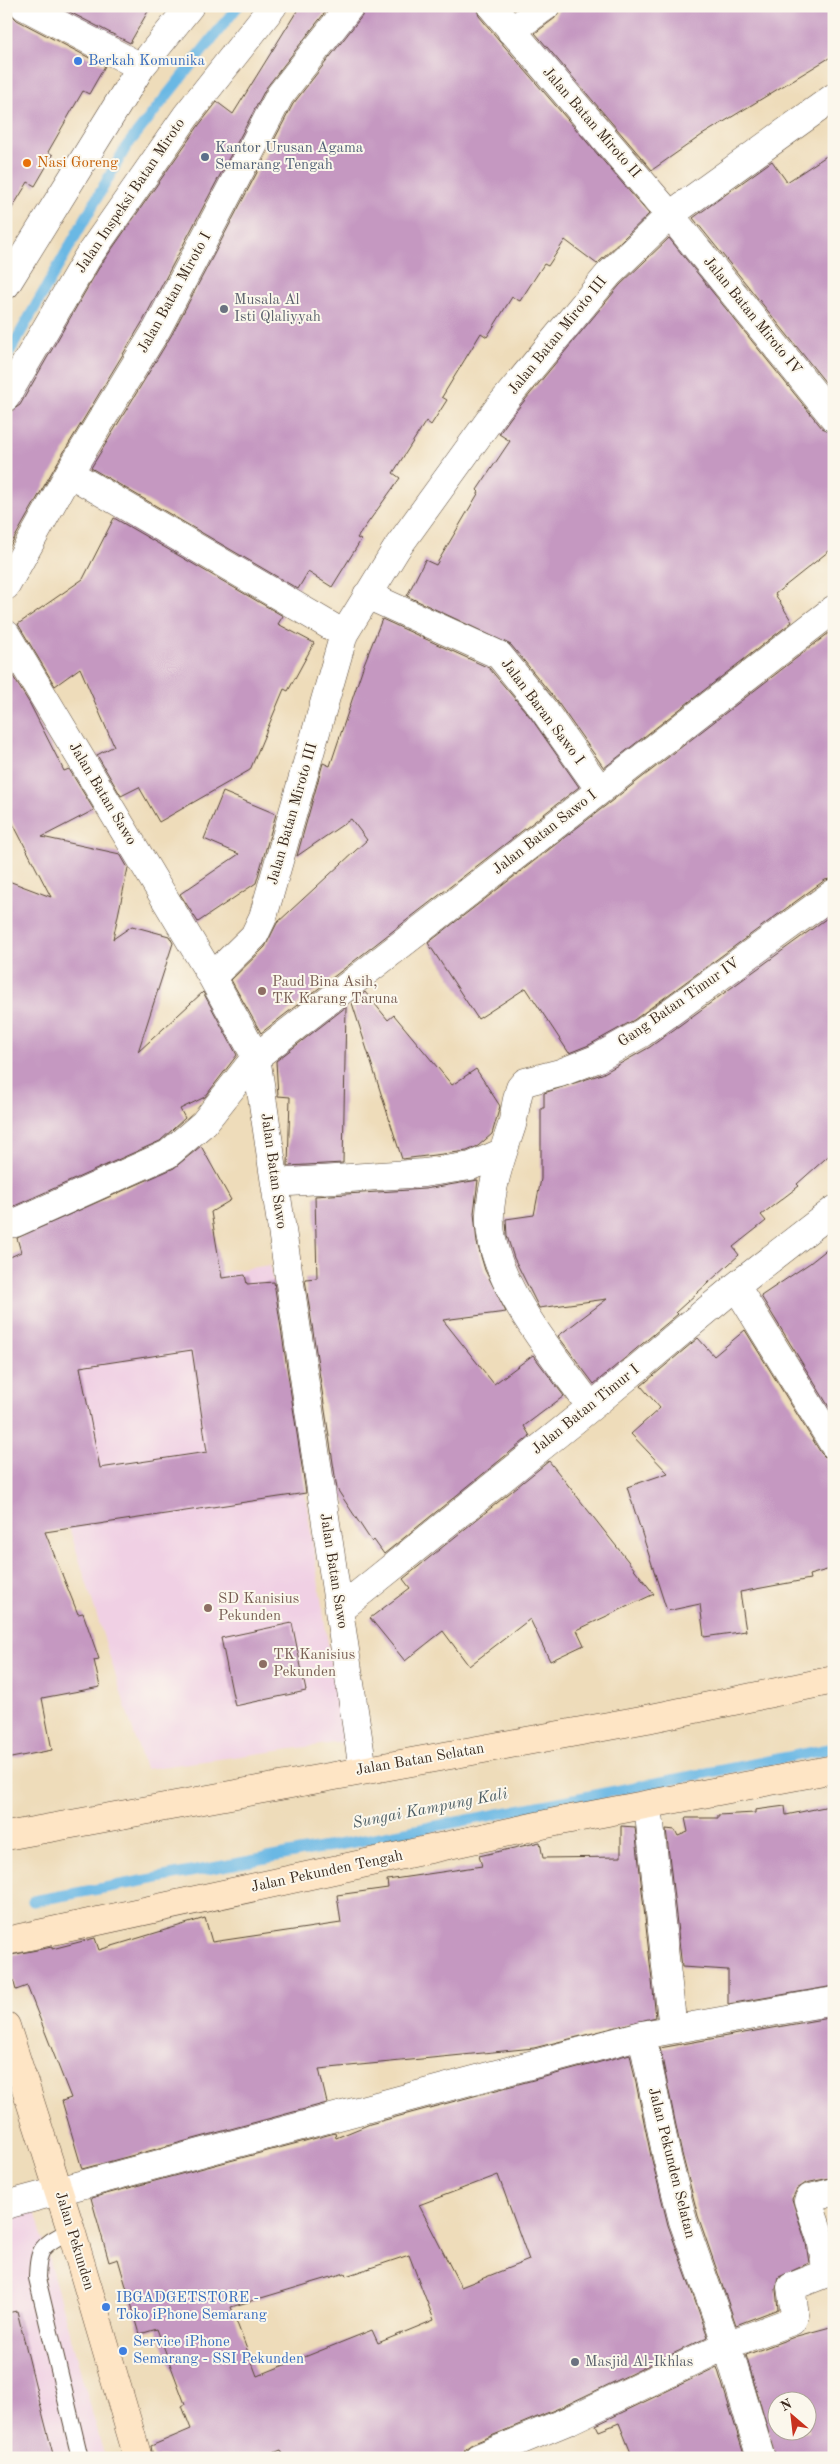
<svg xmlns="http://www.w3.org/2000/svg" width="840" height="2464" font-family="'Old Standard TT',serif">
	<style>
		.built { fill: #f0d0e4 }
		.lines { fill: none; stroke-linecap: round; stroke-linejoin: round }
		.stream { stroke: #6ab8e4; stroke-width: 11 }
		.building { fill: #c598c1; fill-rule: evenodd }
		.lane-casing { stroke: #564535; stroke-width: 18 }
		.street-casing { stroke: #564535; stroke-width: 29 }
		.secondary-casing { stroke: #564535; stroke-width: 29 }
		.lane { stroke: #fff; stroke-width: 16 }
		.street { stroke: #fff; stroke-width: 28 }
		.secondary { stroke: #fee5c5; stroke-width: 28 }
		.shop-dot { fill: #3f7fe0; stroke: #fbf7ec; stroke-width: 2 }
		.service-dot { fill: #5c6f8a; stroke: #fbf7ec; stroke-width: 2 }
		.food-dot { fill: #e8710a; stroke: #fbf7ec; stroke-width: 2 }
		.worship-dot { fill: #6b7280; stroke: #fbf7ec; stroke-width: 2 }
		.education-dot { fill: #8d6e63; stroke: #fbf7ec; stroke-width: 2 }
		.labels { text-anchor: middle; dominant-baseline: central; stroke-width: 4; stroke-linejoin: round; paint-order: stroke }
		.shop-label { font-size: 15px; fill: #366cbe; stroke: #fbf7ec; text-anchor: start }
		.street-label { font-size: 15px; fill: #3b2a1e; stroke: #fbf7ec }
		.service-label { font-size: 15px; fill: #4e5e75; stroke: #fbf7ec; text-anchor: start }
		.food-label { font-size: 15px; fill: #c56008; stroke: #fbf7ec; text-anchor: start }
		.worship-label { font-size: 15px; fill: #5b616d; stroke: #fbf7ec; text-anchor: start }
		.education-label { font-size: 15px; fill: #785e54; stroke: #fbf7ec; text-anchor: start }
		.water-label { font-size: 16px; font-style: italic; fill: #4b5c63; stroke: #fbf7ec }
	</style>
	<rect width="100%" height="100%" fill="#fbf7ec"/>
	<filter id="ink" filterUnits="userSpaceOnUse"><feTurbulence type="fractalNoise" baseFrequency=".02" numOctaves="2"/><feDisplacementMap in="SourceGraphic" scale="10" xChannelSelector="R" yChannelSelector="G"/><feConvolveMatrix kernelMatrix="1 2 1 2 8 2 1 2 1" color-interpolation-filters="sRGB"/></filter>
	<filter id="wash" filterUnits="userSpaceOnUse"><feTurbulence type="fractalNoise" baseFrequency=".0096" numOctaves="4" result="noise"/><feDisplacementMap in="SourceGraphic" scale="20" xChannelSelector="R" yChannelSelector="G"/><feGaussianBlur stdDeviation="1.12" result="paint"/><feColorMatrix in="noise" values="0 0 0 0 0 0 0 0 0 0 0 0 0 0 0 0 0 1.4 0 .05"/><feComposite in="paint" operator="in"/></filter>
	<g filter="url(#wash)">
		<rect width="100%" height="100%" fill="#eedcba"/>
		<path class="built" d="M 270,1265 L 343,1742 L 145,1769 L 52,1473 L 43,1300 Z
			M 33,2204 L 105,2458 L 6,2458 L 6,2212 Z"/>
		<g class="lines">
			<path class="stream" d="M 6,358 L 126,147 L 238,6
				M 33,1901 L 370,1839 L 834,1748"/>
		</g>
		<g id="blocks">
			<path class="building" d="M 6,6 L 8,6 L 11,14 L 17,20 L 105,66 L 89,94 L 83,91 L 48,152 L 53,155 L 35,186 L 28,182 L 6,218 Z
				M 58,6 L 151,6 L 130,43 Z
				M 300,6 L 330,6 L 266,88 L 143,321 L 56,465 L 6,553 L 6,417 L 10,412 L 20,405 L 100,266 L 199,125 L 217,102 L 233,114 Z
				M 365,6 L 476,6 L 479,16 L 499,40 L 649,214 L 597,264 L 565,240 L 548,266 L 544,264 L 520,301 L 512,297 L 487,337 L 481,333 L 442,397 L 447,400 L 431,425 L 426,421 L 393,473 L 400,478 L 357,538 L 361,540 L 332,587 L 308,572 L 298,589 L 91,468 L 171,336 L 293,104 L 362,16 Z
				M 561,6 L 834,6 L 834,55 L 702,135 L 652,170 L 535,33 L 555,18 Z
				M 834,151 L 834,393 L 693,218 L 772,161 L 787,182 Z
				M 669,238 L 822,428 L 834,433 L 834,547 L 775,594 L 792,622 L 604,768 L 556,700 L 511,645 L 407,596 L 425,560 L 436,565 L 479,492 L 477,490 L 510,441 L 499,434 L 511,417 L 619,286 Z
				M 114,518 L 283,616 L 278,624 L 314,643 L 288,691 L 284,689 L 250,770 L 159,822 L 139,787 L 121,796 L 97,755 L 114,746 L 80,668 L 55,686 L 18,624 L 83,579 Z
				M 382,619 L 489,668 L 531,718 L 579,787 L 261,1033 L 231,980 L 265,947 L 277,923 L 367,840 L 351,819 L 297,856 L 323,763 L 330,766 L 364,664 Z
				M 834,629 L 834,878 L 825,880 L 634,1020 L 589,1045 L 569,1053 L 526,988 L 478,1019 L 428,943 Z
				M 6,665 L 30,704 L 64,771 L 69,769 L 94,810 L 42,837 L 120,854 L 128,868 L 113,939 L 132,926 L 169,936 L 173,943 L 138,1052 L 203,992 L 237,1055 L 205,1097 L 180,1109 L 185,1118 L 160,1141 L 10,1208 L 6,1195 L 6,880 L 51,897 L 6,810 Z
				M 223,792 L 276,814 L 256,883 L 198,922 L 180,894 L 239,854 L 204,839 Z
				M 834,913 L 834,1151 L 797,1184 L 799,1186 L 761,1215 L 766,1221 L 733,1247 L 739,1255 L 676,1312 L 678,1314 L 594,1384 L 558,1336 L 607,1299 L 539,1308 L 514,1258 L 507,1236 L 506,1219 L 534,1215 L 541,1179 L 541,1108 L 544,1108 L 544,1093 L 602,1074 L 650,1047 Z
				M 365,992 L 388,1020 L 394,1015 L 452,1085 L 476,1069 L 500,1106 L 492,1134 L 478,1146 L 467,1151 L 402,1159 L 352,1003 Z
				M 346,1007 L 343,1163 L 288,1166 L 290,1097 L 278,1096 L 276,1061 Z
				M 201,1146 L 231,1200 L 211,1212 L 222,1278 L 245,1275 L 247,1284 L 274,1282 L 306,1493 L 45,1532 L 78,1614 L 83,1613 L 99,1659 L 94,1660 L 100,1687 L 42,1698 L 52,1750 L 6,1759 L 6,1259 L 21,1252 L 17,1238 L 174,1168 ZM 192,1350 L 207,1452 L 100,1468 L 80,1367 Z
				M 478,1180 L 474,1213 L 477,1243 L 485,1270 L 506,1312 L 443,1320 L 494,1384 L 533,1355 L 564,1396 L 524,1426 L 530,1436 L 384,1554 L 374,1540 L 372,1542 L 337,1489 L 305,1279 L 317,1278 L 315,1196 L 425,1189 Z
				M 834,1244 L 834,1415 L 761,1296 L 810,1263 Z
				M 745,1330 L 821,1453 L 826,1458 L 834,1461 L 834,1568 L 809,1575 L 810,1579 L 740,1592 L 746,1631 L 704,1637 L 700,1604 L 667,1611 L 627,1487 L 668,1473 L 631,1434 L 660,1408 L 641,1386 L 698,1338 L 714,1356 Z
				M 549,1461 L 654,1594 L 577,1630 L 584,1645 L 550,1661 L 530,1619 L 469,1666 L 443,1631 L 405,1661 L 370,1618 L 410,1588 L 403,1579 Z
				M 292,1623 L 306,1691 L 235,1706 L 221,1638 Z
				M 834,1805 L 834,1986 L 728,2004 L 728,1970 L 682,1967 L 666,1829 L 675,1830 L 678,1836 L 688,1832 L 685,1818 L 718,1818 L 718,1815 L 755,1813 L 755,1810 L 785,1806 L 786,1815 Z
				M 621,1826 L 635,1827 L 656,2017 L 534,2048 L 319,2069 L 327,2103 L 82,2169 L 62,2101 L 71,2098 L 27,1986 L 16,1990 L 6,1956 L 52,1947 L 52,1949 L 95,1938 L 99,1950 L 205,1918 L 212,1942 L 341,1923 L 337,1895 L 388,1888 L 387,1880 L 482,1866 L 479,1856 L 540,1842 L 543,1858 L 621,1857 Z
				M 834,2017 L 834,2177 L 806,2183 L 797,2189 L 792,2199 L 806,2243 L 809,2263 L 779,2277 L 776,2289 L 778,2309 L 736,2325 L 698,2216 L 681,2150 L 660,2048 Z
				M 630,2054 L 651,2156 L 668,2225 L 708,2337 L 564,2406 L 472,2444 L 465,2449 L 463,2458 L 285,2458 L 281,2450 L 261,2458 L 153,2458 L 151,2446 L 191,2429 L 182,2406 L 185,2404 L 157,2329 L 140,2334 L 118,2259 L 109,2262 L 91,2198 L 335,2133 L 336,2138 L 370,2124 ZM 498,2175 L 529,2260 L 461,2287 L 419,2205 ZM 409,2255 L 434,2320 L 378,2343 L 372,2330 L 257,2376 L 231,2307 L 345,2273 L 346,2276 Z
				M 17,2311 L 38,2396 L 54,2458 L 6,2458 L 6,2313 Z
				M 834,2326 L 834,2458 L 776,2458 L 746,2355 L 797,2336 ZM 778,2402 L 808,2402 L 808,2432 L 778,2432 Z
				M 717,2367 L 745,2458 L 633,2458 L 619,2423 L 599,2431 L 596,2425 Z"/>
		</g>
	</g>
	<g filter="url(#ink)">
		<use href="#blocks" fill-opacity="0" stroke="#564535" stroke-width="1"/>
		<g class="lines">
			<g class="lane-casing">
				<path id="lane" d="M 71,2230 C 43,2245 38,2245 37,2278 L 80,2458"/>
			</g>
			<g class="street-casing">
				<path id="street" d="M 24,6 L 141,67
					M 491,6 L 670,215 L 834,418
					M 511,31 L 546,6
					M 6,285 L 141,67 L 190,6
					M 6,397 L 87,258 L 186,116 L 273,6
					M 69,473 L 344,634
					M 6,586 L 69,473 L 157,329 L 280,95 L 350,6
					M 367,595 L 499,655 L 543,709 L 600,790
					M 6,634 L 212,977 L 256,1057 L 363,1770
					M 212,977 L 254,936 L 263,917 L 344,634 L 397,548 L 499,407 L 608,275 L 670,215 L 834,97
					M 275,1183 L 424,1173 L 471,1166 L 503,1152
					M 6,1224 L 15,1223 L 168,1154 L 204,1123 L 256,1057 L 834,609
					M 736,1286 L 834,1445
					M 591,1407 C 555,1357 486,1277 490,1214 C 491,1184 503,1153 512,1125 C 515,1113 516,1099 520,1088 L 525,1082 L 560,1073 L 596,1059 L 642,1033 L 834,893
					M 339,1610 L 591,1407 L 736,1286 L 834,1210
					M 648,1806 L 673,2029
					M 642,2035 L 666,2153 L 683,2221 L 727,2345 L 761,2458
					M 6,2205 L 642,2035 L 834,2001
					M 478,2458 L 570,2420 L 727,2345 L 792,2321 L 795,2315 L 791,2287 L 827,2273 L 821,2239 L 808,2201 L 810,2198 L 834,2192"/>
			</g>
			<g class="secondary-casing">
				<path id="secondary" d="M 6,1836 L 647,1719 L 834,1680
					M 6,1941 L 560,1821 L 834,1769
					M 6,2026 L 71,2230 L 138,2458"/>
			</g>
			<use href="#lane" class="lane"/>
			<use href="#street" class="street"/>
			<use href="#secondary" class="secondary"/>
		</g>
	</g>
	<g class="shop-dot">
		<circle cx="78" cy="61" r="5"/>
		<circle cx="106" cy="2307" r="5"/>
		<circle cx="123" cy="2351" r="5"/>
	</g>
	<circle class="service-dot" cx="205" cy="157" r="5"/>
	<circle class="food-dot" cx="27" cy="163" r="5"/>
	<g class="worship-dot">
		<circle cx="224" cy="309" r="5"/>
		<circle cx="575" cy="2362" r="5"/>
	</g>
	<g class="education-dot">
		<circle cx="262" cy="991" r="5"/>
		<circle cx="208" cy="1608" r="5"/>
		<circle cx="263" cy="1664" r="5"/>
	</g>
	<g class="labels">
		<g class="shop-label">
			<text x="88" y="61">Berkah Komunika</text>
			<text x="116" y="2298">IBGADGETSTORE -<tspan x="116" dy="17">Toko iPhone Semarang</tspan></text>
			<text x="133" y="2342">Service iPhone<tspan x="133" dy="17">Semarang - SSI Pekunden</tspan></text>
		</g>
		<g class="street-label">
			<text transform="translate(591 123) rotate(49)">Jalan Batan Miroto II</text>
			<text transform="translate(131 196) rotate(-56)">Jalan Inspeksi Batan Miroto</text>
			<text transform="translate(175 293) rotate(-61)">Jalan Batan Miroto I</text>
			<text transform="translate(752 316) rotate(51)">Jalan Batan Miroto IV</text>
			<text transform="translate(558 336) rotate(-51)">Jalan Batan Miroto III</text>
			<text transform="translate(542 712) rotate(53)">Jalan Baran Sawo I</text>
			<text transform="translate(102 794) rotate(59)">Jalan Batan Sawo</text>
			<text transform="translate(293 814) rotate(-74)">Jalan Batan Miroto III</text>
			<text transform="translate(545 833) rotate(-38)">Jalan Batan Sawo I</text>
			<text transform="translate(679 1003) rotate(-35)">Gang Batan Timur IV</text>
			<text transform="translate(273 1171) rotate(82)">Jalan Batan Sawo</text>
			<text transform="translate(586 1410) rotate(-39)">Jalan Batan Timur I</text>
			<text transform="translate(333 1571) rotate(81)">Jalan Batan Sawo</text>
			<text transform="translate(420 1760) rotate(-10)">Jalan Batan Selatan</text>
			<text transform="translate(327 1872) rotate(-12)">Jalan Pekunden Tengah</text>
			<text transform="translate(671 2163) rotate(76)">Jalan Pekunden Selatan</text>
			<text transform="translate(74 2241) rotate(73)">Jalan Pekunden</text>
		</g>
		<g class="service-label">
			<text x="215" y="148">Kantor Urusan Agama<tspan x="215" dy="17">Semarang Tengah</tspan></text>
		</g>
		<g class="food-label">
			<text x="37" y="163">Nasi Goreng</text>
		</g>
		<g class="worship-label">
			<text x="234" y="300">Musala Al<tspan x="234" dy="17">Isti Qlaliyyah</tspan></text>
			<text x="585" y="2362">Masjid Al-Ikhlas</text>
		</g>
		<g class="education-label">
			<text x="272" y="982">Paud Bina Asih,<tspan x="272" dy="17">TK Karang Taruna</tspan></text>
			<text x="218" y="1599">SD Kanisius<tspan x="218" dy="17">Pekunden</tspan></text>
			<text x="273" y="1655">TK Kanisius<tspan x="273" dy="17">Pekunden</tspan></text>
		</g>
		<g class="water-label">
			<text transform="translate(430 1809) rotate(-11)">Sungai Kampung Kali</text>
		</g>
	</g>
	<rect width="840" height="2464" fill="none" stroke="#fbf7ec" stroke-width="25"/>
	<g transform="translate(792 2416) rotate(332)"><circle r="24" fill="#fbf7ec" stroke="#aea59a"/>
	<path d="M0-4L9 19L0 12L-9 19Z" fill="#c8321e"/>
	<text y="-8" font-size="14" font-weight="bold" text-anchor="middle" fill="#3b2a1e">N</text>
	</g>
</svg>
